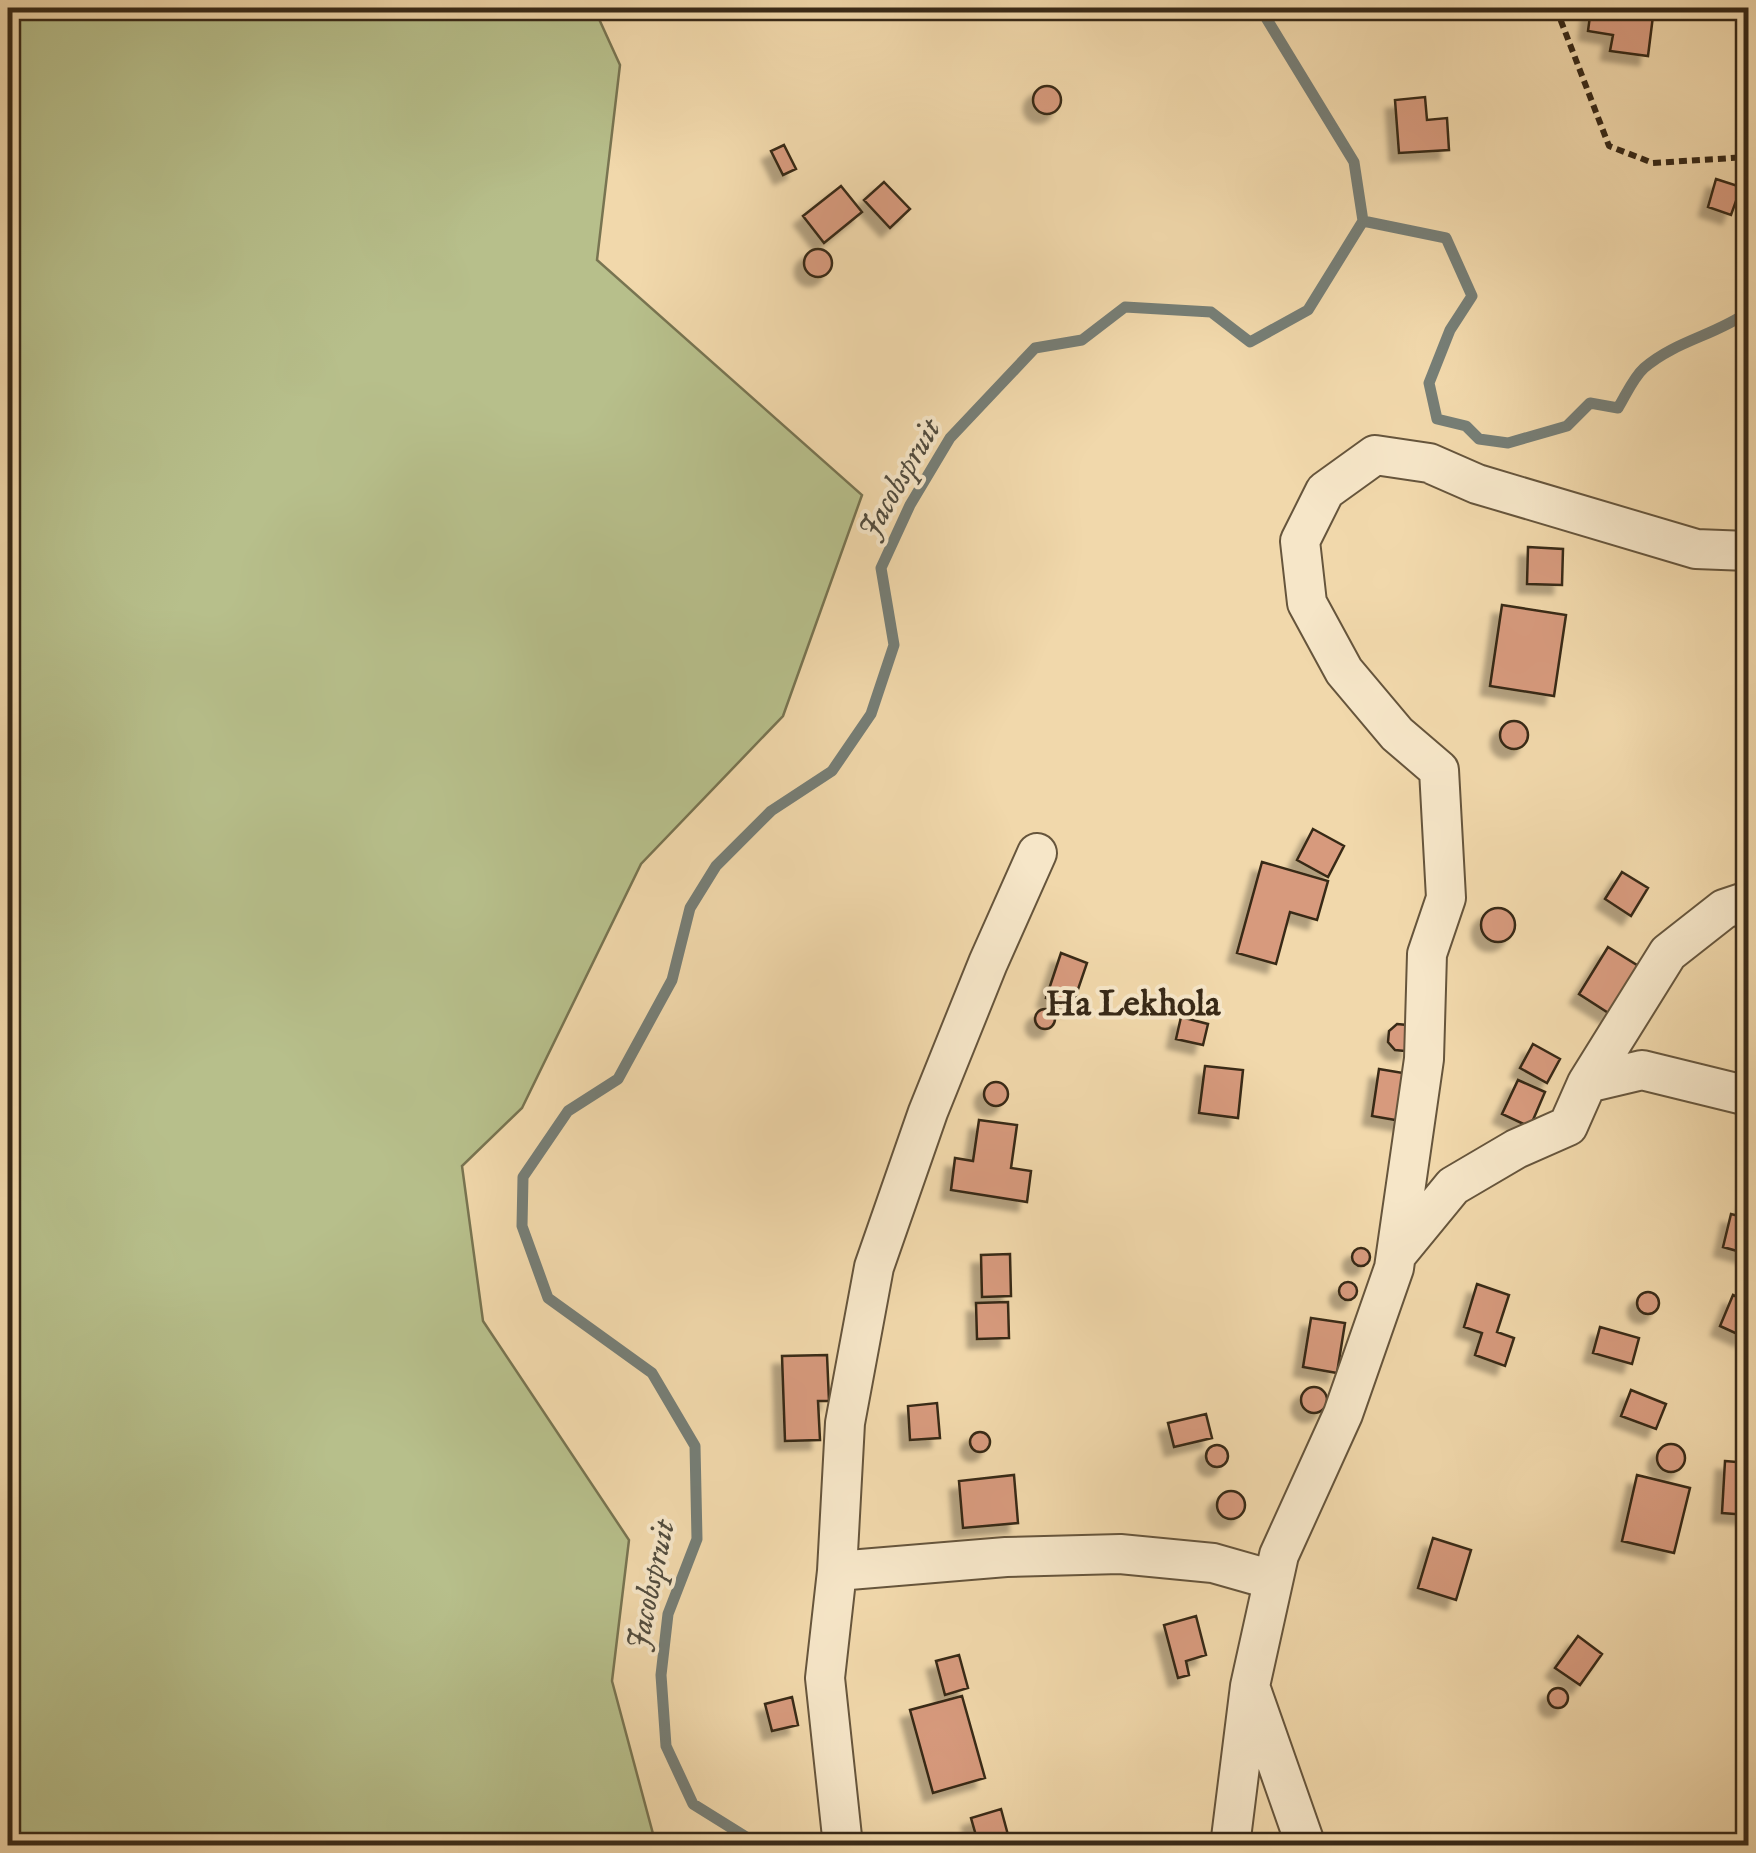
<svg xmlns="http://www.w3.org/2000/svg" width="1756" height="1853" font-family="'IM FELL English',serif">
	<style>
		.green { fill: #b7bf8b; stroke: #787451; stroke-width: 2.5 }
		.lines { fill: none; stroke-linecap: round; stroke-linejoin: round }
		.stream { stroke: #767e76; stroke-width: 11 }
		.building { fill: #d79a7d; stroke: #382917; stroke-width: 2.5; filter: url(#shadow) }
		.minor-casing { stroke: #66553c; stroke-width: 42 }
		.path { stroke: #382917; stroke-width: 6; stroke-dasharray: 8 5; stroke-linecap: butt }
		.minor { stroke: #f6e6c8; stroke-width: 38 }
		.labels { text-anchor: middle; dominant-baseline: central; stroke-width: 8; stroke-linejoin: round; paint-order: stroke }
		.water-label { font-size: 32px; font-style: italic; fill: #524c3e; stroke: #f6e6c8 }
		.quarter-label { font-size: 35px; font-weight: bold; fill: #382917; stroke: #f6e6c8 }
	</style>
	<defs>
		<filter id="shadow"><feDropShadow dx="-9" dy="9" stdDeviation="2.5" flood-color="#0004"/></filter>
	</defs>
	<rect width="100%" height="100%" fill="#f1d8ab"/>
	<filter id="stains"><feTurbulence type="fractalNoise" baseFrequency=".002" numOctaves="4"/><feColorMatrix values="0 0 0 0 .2 0 0 0 0 .09 0 0 0 0 .02 0 0 0 .5 -.17"/></filter>
	<radialGradient id="worn" r=".72"><stop offset=".6" stop-color="#630" stop-opacity="0"/><stop offset="1" stop-color="#630" stop-opacity=".3"/></radialGradient>
	<path class="green" d="M 8,8 L 594,8 L 620,65 L 597,260 L 862,495 L 783,716 L 641,864 L 522,1108 L 462,1166 L 483,1321 L 629,1540 L 612,1681 L 656,1845 L 8,1844 Z"/>
	<g class="lines">
		<path class="stream" d="M 1363,221 L 1446,238 L 1472,296 L 1450,330 L 1429,383 L 1437,419 L 1466,426 L 1479,439 L 1508,443 L 1567,426 L 1590,403 L 1618,408 C 1626,395 1633,378 1644,368 C 1675,341 1716,335 1748,312
			M 747,1846 L 746,1837 L 693,1804 L 666,1746 L 661,1675 L 668,1614 L 697,1539 L 695,1446 L 652,1373 L 548,1298 L 522,1226 L 523,1177 L 568,1111 L 618,1079 L 672,980 L 690,908 L 716,866 L 771,811 L 832,771 L 871,714 L 894,645 L 881,568 L 910,505 L 950,438 L 1035,348 L 1082,340 L 1125,307 L 1211,312 L 1250,342 L 1308,310 L 1363,221 L 1354,162 L 1260,8"/>
	</g>
	<path class="building" d="M 1591,8 L 1654,8 L 1648,56 L 1610,51 L 1613,35 L 1588,31 Z
		M1033 100a14 14 0 1 1 28 0a14 14 0 1 1-28 0Z
		M 1425,97 L 1427,120 L 1447,118 L 1449,150 L 1399,153 L 1395,100 Z
		M 784,145 L 796,169 L 783,175 L 771,151 Z
		M 1716,179 L 1741,187 L 1731,215 L 1708,207 Z
		M 884,182 L 910,209 L 890,228 L 864,200 Z
		M 841,186 L 862,212 L 824,243 L 803,216 Z
		M804 263a14 14 0 1 1 28 0a14 14 0 1 1-28 0Z
		M 1528,547 L 1563,549 L 1562,585 L 1527,584 Z
		M 1502,605 L 1566,615 L 1554,696 L 1490,686 Z
		M1500 735a14 14 0 1 1 28 0a14 14 0 1 1-28 0Z
		M 1313,829 L 1344,846 L 1328,877 L 1297,860 Z
		M 1262,862 L 1328,881 L 1317,920 L 1290,912 L 1276,964 L 1237,953 Z
		M 1622,872 L 1648,888 L 1631,916 L 1605,899 Z
		M1481 925a17 17 0 1 1 34 0a17 17 0 1 1-34 0Z
		M 1608,947 L 1640,967 L 1610,1014 L 1579,994 Z
		M 1061,953 L 1087,963 L 1072,1007 L 1046,998 Z
		M1035 1019a10 10 0 1 1 20 0a10 10 0 1 1-20 0Z
		M 1181,1017 L 1208,1024 L 1203,1045 L 1176,1039 Z
		M 1397,1024 L 1407,1025 L 1410,1048 L 1405,1051 L 1395,1050 L 1388,1042 L 1389,1031 Z
		M 1533,1044 L 1560,1059 L 1547,1083 L 1520,1068 Z
		M 1205,1066 L 1243,1070 L 1238,1118 L 1199,1113 Z
		M 1379,1069 L 1415,1075 L 1407,1122 L 1372,1116 Z
		M 1518,1080 L 1545,1092 L 1530,1127 L 1502,1114 Z
		M984 1094a12 12 0 1 1 24 0a12 12 0 1 1-24 0Z
		M 979,1120 L 1017,1125 L 1011,1168 L 1031,1171 L 1027,1202 L 951,1190 L 955,1158 L 973,1161 Z
		M 1748,1198 L 1748,1254 L 1723,1247 L 1731,1214 L 1743,1217 Z
		M1352 1257a9 9 0 1 1 18 0a9 9 0 1 1-18 0Z
		M 1010,1254 L 1011,1296 L 982,1297 L 981,1255 Z
		M1339 1291a9 9 0 1 1 18 0a9 9 0 1 1-18 0Z
		M 1477,1284 L 1509,1295 L 1497,1332 L 1514,1338 L 1505,1366 L 1475,1355 L 1482,1333 L 1464,1327 Z
		M1637 1303a11 11 0 1 1 22 0a11 11 0 1 1-22 0Z
		M 1733,1295 L 1748,1302 L 1748,1326 L 1744,1337 L 1720,1326 Z
		M 1008,1302 L 1009,1338 L 977,1339 L 976,1303 Z
		M 1311,1318 L 1345,1323 L 1337,1373 L 1303,1367 Z
		M 1600,1327 L 1639,1338 L 1632,1364 L 1593,1353 Z
		M 827,1355 L 829,1401 L 818,1401 L 820,1440 L 785,1441 L 782,1356 Z
		M1301 1400a13 13 0 1 1 26 0a13 13 0 1 1-26 0Z
		M 1631,1390 L 1666,1404 L 1656,1429 L 1621,1416 Z
		M 937,1403 L 940,1438 L 910,1440 L 908,1406 Z
		M 1206,1414 L 1212,1438 L 1174,1447 L 1168,1423 Z
		M970 1442a10 10 0 1 1 20 0a10 10 0 1 1-20 0Z
		M1657 1458a14 14 0 1 1 28 0a14 14 0 1 1-28 0Z
		M1206 1456a11 11 0 1 1 22 0a11 11 0 1 1-22 0Z
		M 1725,1461 L 1748,1463 L 1748,1515 L 1722,1513 Z
		M 1014,1475 L 1018,1523 L 963,1528 L 959,1481 Z
		M 1637,1475 L 1690,1488 L 1674,1553 L 1622,1541 Z
		M1217 1505a14 14 0 1 1 28 0a14 14 0 1 1-28 0Z
		M 1433,1538 L 1471,1550 L 1456,1600 L 1418,1588 Z
		M 1196,1616 L 1206,1655 L 1186,1661 L 1189,1675 L 1178,1678 L 1164,1625 Z
		M 1578,1636 L 1602,1654 L 1580,1685 L 1555,1668 Z
		M 959,1655 L 968,1688 L 945,1695 L 936,1661 Z
		M1548 1698a10 10 0 1 1 20 0a10 10 0 1 1-20 0Z
		M 962,1696 L 985,1778 L 933,1793 L 910,1710 Z
		M 792,1697 L 798,1725 L 772,1731 L 765,1704 Z
		M 1001,1809 L 1011,1846 L 979,1846 L 971,1818 Z"/>
	<g class="lines">
		<g class="minor-casing">
			<path id="minor" d="M 1587,1083 L 1668,953 L 1724,909 L 1748,901
				M 1398,1253 L 1453,1186 L 1516,1149 L 1568,1126 L 1587,1083 L 1642,1070 L 1748,1096
				M 837,1571 L 1006,1557 L 1120,1554 L 1213,1563 L 1273,1580
				M 1252,1692 L 1306,1846
				M 843,1846 L 825,1678 L 837,1571 L 845,1423 L 874,1267 L 928,1112 L 988,963 L 1037,853
				M 1230,1846 L 1250,1686 L 1279,1555 L 1343,1414 L 1394,1268 L 1424,1059 L 1427,954 L 1446,898 L 1439,770 L 1397,734 L 1344,671 L 1307,603 L 1300,541 L 1325,491 L 1375,455 L 1429,463 L 1477,484 L 1696,549 L 1748,551"/>
		</g>
		<path class="path" d="M 1556,8 L 1609,146 L 1653,163 L 1748,157"/>
		<use href="#minor" class="minor"/>
	</g>
	<g class="labels">
		<g class="water-label">
			<text transform="translate(901 479) rotate(-60)">Jacobspruit</text>
			<text transform="translate(652 1585) rotate(-78)">Jacobspruit</text>
		</g>
		<g class="quarter-label">
			<text x="1133" y="1005">Ha Lekhola</text>
		</g>
	</g>
	<rect width="1756" height="1853" fill="none" stroke="#f1d8ab" stroke-width="40"/>
	<rect x="10" y="10" width="1736" height="1833" fill="none" stroke="#382917" stroke-width="5"/>
	<rect x="20" y="20" width="1716" height="1813" fill="none" stroke="#382917" stroke-width="2.5"/>
	<rect width="100%" height="100%" filter="url(#stains)"/>
	<rect width="100%" height="100%" fill="url(#worn)"/>
</svg>
